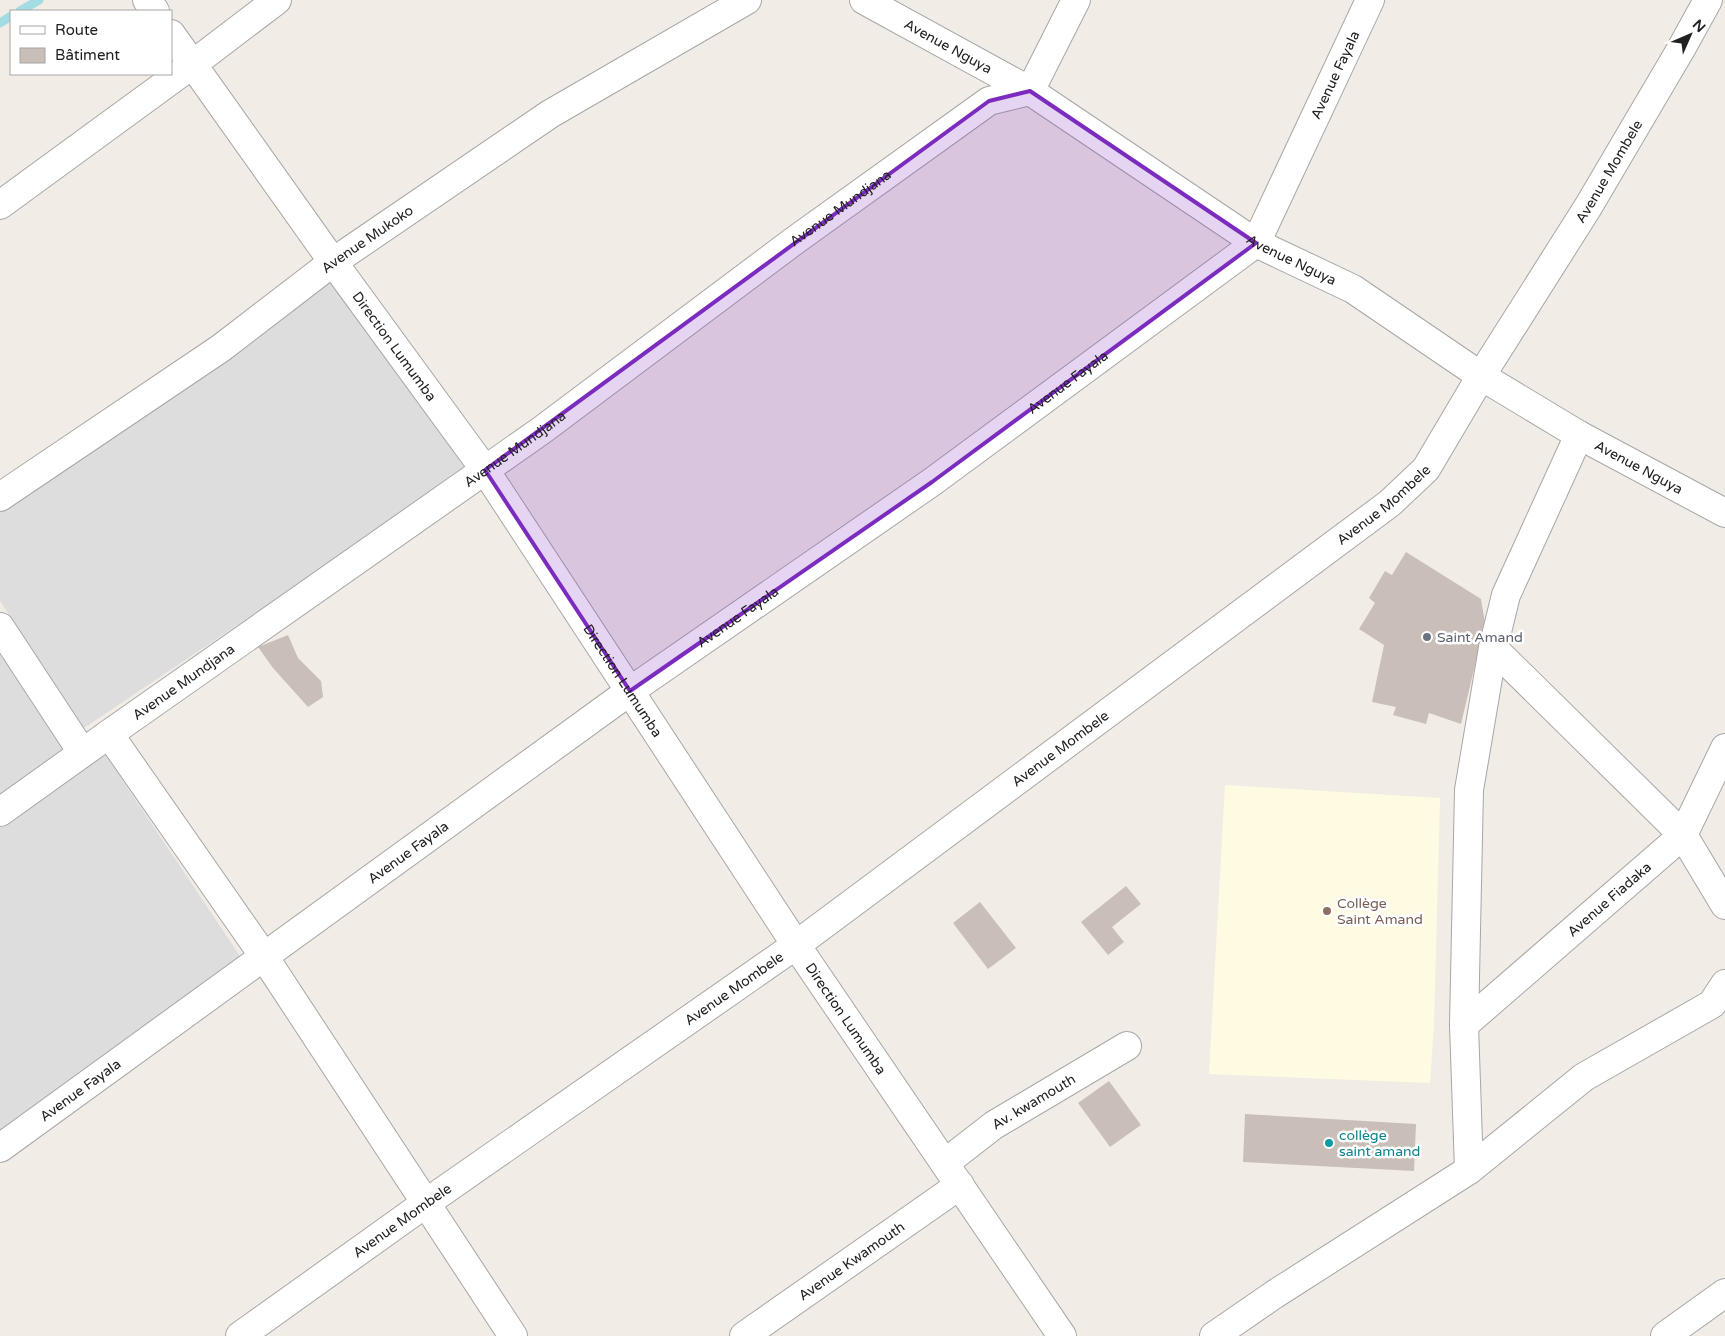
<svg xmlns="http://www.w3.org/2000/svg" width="1725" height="1336" font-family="'Varela Round',sans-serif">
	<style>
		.residential { fill: #dedddd }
		.education { fill: #fffbe2 }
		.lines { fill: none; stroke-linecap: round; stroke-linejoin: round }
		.stream { stroke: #a3dde3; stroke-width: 9 }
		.building { fill: #cabeb8 }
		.minor-casing { stroke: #a7a7a7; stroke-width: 30 }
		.tertiary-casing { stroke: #a7a7a7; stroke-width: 30 }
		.minor { stroke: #fff; stroke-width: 28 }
		.tertiary { stroke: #fff; stroke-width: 28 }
		.marked { fill: #7b2cbf; fill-opacity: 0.2; stroke: #7b2cbf; stroke-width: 4; stroke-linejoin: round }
		.worship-dot { fill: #6b7280; stroke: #fff; stroke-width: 2 }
		.education-dot { fill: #8d6e63; stroke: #fff; stroke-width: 2 }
		.culture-dot { fill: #0f9aa8; stroke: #fff; stroke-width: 2 }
		.labels { text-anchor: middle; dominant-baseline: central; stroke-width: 5; stroke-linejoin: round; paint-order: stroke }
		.street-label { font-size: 14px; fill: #202020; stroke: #fff }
		.worship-label { font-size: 14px; fill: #5b616d; stroke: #fff; text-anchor: start }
		.education-label { font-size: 14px; fill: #785e54; stroke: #fff; text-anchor: start }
		.culture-label { font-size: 14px; fill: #0d838f; stroke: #fff; text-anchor: start }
	</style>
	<rect width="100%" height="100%" fill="#f2ece6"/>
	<path class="residential" d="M 333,278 L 467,471 L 84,728 L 0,601 L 0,509 Z
		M 0,646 L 69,748 L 0,797 Z
		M 105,754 L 242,959 L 0,1133 L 0,828 Z"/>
	<path class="education" d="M 1225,785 L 1440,798 L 1434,1025 L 1430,1083 L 1209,1074 Z"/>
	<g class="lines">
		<path class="stream" d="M 20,11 L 39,0
			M 0,23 L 11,16"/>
	</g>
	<path class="building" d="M 1406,552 L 1481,599 L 1485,623 L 1461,724 L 1429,713 L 1426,724 L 1393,715 L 1396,707 L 1372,702 L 1384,645 L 1359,629 L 1375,603 L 1369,598 L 1385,571 L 1392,575 Z
		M 288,635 L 298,658 L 321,681 L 323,697 L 308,707 L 273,668 L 258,647 Z
		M 1126,886 L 1141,904 L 1112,927 L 1124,942 L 1108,955 L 1081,922 Z
		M 980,902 L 1016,948 L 988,969 L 953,923 Z
		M 1109,1081 L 1141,1125 L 1110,1147 L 1078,1103 Z
		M 1245,1114 L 1416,1124 L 1414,1171 L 1243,1162 Z"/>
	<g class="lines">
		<g class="minor-casing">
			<g id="minor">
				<path id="s1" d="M 864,0 L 1030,91 L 1256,243 L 1353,289 L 1481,376 L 1579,435 L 1725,513"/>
				<path d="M 0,205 L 193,64 L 277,0"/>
				<path id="s2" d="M 0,497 L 221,348 L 333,262 L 550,114 L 747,0"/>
				<path d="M 0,627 L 82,752"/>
				<path d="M 1493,648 L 1683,835 L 1725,905"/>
				<path d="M 109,734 L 263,955 L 513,1336"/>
				<path id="s3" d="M 0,812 L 109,734 L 542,430 L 794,241 L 989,101 L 1030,91 L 1076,0"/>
				<path id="s4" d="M 1464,1025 L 1683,835 L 1725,748"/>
				<path id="s5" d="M 0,1148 L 630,691 L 932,482 L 1256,243 L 1370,0"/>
				<path id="s6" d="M 945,1163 L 994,1125 L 1127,1046"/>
				<path d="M 1469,1170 L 1464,1025 L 1469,790 L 1493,648 L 1506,595 L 1579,435"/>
				<path id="s7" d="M 240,1336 L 426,1203 L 796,945 L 1390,503 L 1426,469 L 1481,376 L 1588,207 L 1681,49 L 1708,0"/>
				<path id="s8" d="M 744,1336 L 960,1185"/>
				<path d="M 1214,1336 L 1275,1294 L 1469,1170 L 1584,1077 L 1712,1004 L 1725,984"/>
				<path d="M 1665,1336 L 1725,1293"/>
			</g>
		</g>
		<g class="tertiary-casing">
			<g id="tertiary">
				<path d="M 147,0 L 155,11"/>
				<path id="s9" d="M 171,34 L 333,262 L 485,470 L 796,945 L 1062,1336"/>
			</g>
		</g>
		<use href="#minor" class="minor"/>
		<use href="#tertiary" class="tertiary"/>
	</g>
	<path class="marked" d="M 1030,91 L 1256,243 L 932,482 L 630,691 L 485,470 L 989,101 Z"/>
	<circle class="worship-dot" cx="1427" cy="637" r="5"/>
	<circle class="education-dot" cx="1327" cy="911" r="5"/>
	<circle class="culture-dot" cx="1329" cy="1143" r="5"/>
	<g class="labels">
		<g class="street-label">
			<text stroke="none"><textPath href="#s1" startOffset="96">Avenue Nguya</textPath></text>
			<text stroke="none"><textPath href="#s5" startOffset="1734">Avenue Fayala</textPath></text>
			<text stroke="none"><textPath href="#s7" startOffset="1819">Avenue Mombele</textPath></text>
			<text stroke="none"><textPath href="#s3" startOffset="1035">Avenue Mundjana</textPath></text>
			<text stroke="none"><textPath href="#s2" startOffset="449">Avenue Mukoko</textPath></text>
			<text stroke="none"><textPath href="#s1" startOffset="501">Avenue Nguya</textPath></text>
			<text stroke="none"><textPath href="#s9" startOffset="384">Direction Lumumba</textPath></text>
			<text stroke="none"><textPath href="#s5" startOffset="1314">Avenue Fayala</textPath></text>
			<text stroke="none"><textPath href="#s3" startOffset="630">Avenue Mundjana</textPath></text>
			<text stroke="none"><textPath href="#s1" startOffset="906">Avenue Nguya</textPath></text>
			<text stroke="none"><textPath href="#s7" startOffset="1414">Avenue Mombele</textPath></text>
			<text stroke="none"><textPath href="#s5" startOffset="909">Avenue Fayala</textPath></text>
			<text stroke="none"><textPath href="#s3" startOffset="225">Avenue Mundjana</textPath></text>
			<text stroke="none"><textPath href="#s9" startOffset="789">Direction Lumumba</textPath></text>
			<text stroke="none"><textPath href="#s7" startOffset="1009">Avenue Mombele</textPath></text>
			<text stroke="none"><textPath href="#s5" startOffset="504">Avenue Fayala</textPath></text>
			<text stroke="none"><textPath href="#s4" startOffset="192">Avenue Fiadaka</textPath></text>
			<text stroke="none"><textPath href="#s7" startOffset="604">Avenue Mombele</textPath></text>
			<text stroke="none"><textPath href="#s9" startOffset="1194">Direction Lumumba</textPath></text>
			<text stroke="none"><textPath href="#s5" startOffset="99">Avenue Fayala</textPath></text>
			<text stroke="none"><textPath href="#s6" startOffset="108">Av. kwamouth</textPath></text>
			<text stroke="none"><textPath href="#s7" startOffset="199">Avenue Mombele</textPath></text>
			<text stroke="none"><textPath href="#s8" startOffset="131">Avenue Kwamouth</textPath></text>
		</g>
		<g class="worship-label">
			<text x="1437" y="637">Saint Amand</text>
		</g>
		<g class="education-label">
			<text x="1337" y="903">Collège<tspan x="1337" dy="16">Saint Amand</tspan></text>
		</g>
		<g class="culture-label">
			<text x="1339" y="1135">collège<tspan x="1339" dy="16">saint amand</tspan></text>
		</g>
	</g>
	<rect x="10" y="10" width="162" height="65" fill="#ffffff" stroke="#a6a6a6"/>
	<rect x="20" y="26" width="25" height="8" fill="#ffffff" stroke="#a6a6a6"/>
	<text x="55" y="35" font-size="15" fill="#202020">Route</text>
	<rect x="20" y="48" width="25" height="15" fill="#cabeb8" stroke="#a6a6a6"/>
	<text x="55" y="60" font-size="15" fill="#202020">Bâtiment</text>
	<g transform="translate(1690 35) rotate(45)" stroke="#ffffff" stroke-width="4" paint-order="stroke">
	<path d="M0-4L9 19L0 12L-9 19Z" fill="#202020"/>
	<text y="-8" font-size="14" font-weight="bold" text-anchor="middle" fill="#202020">N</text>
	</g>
</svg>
